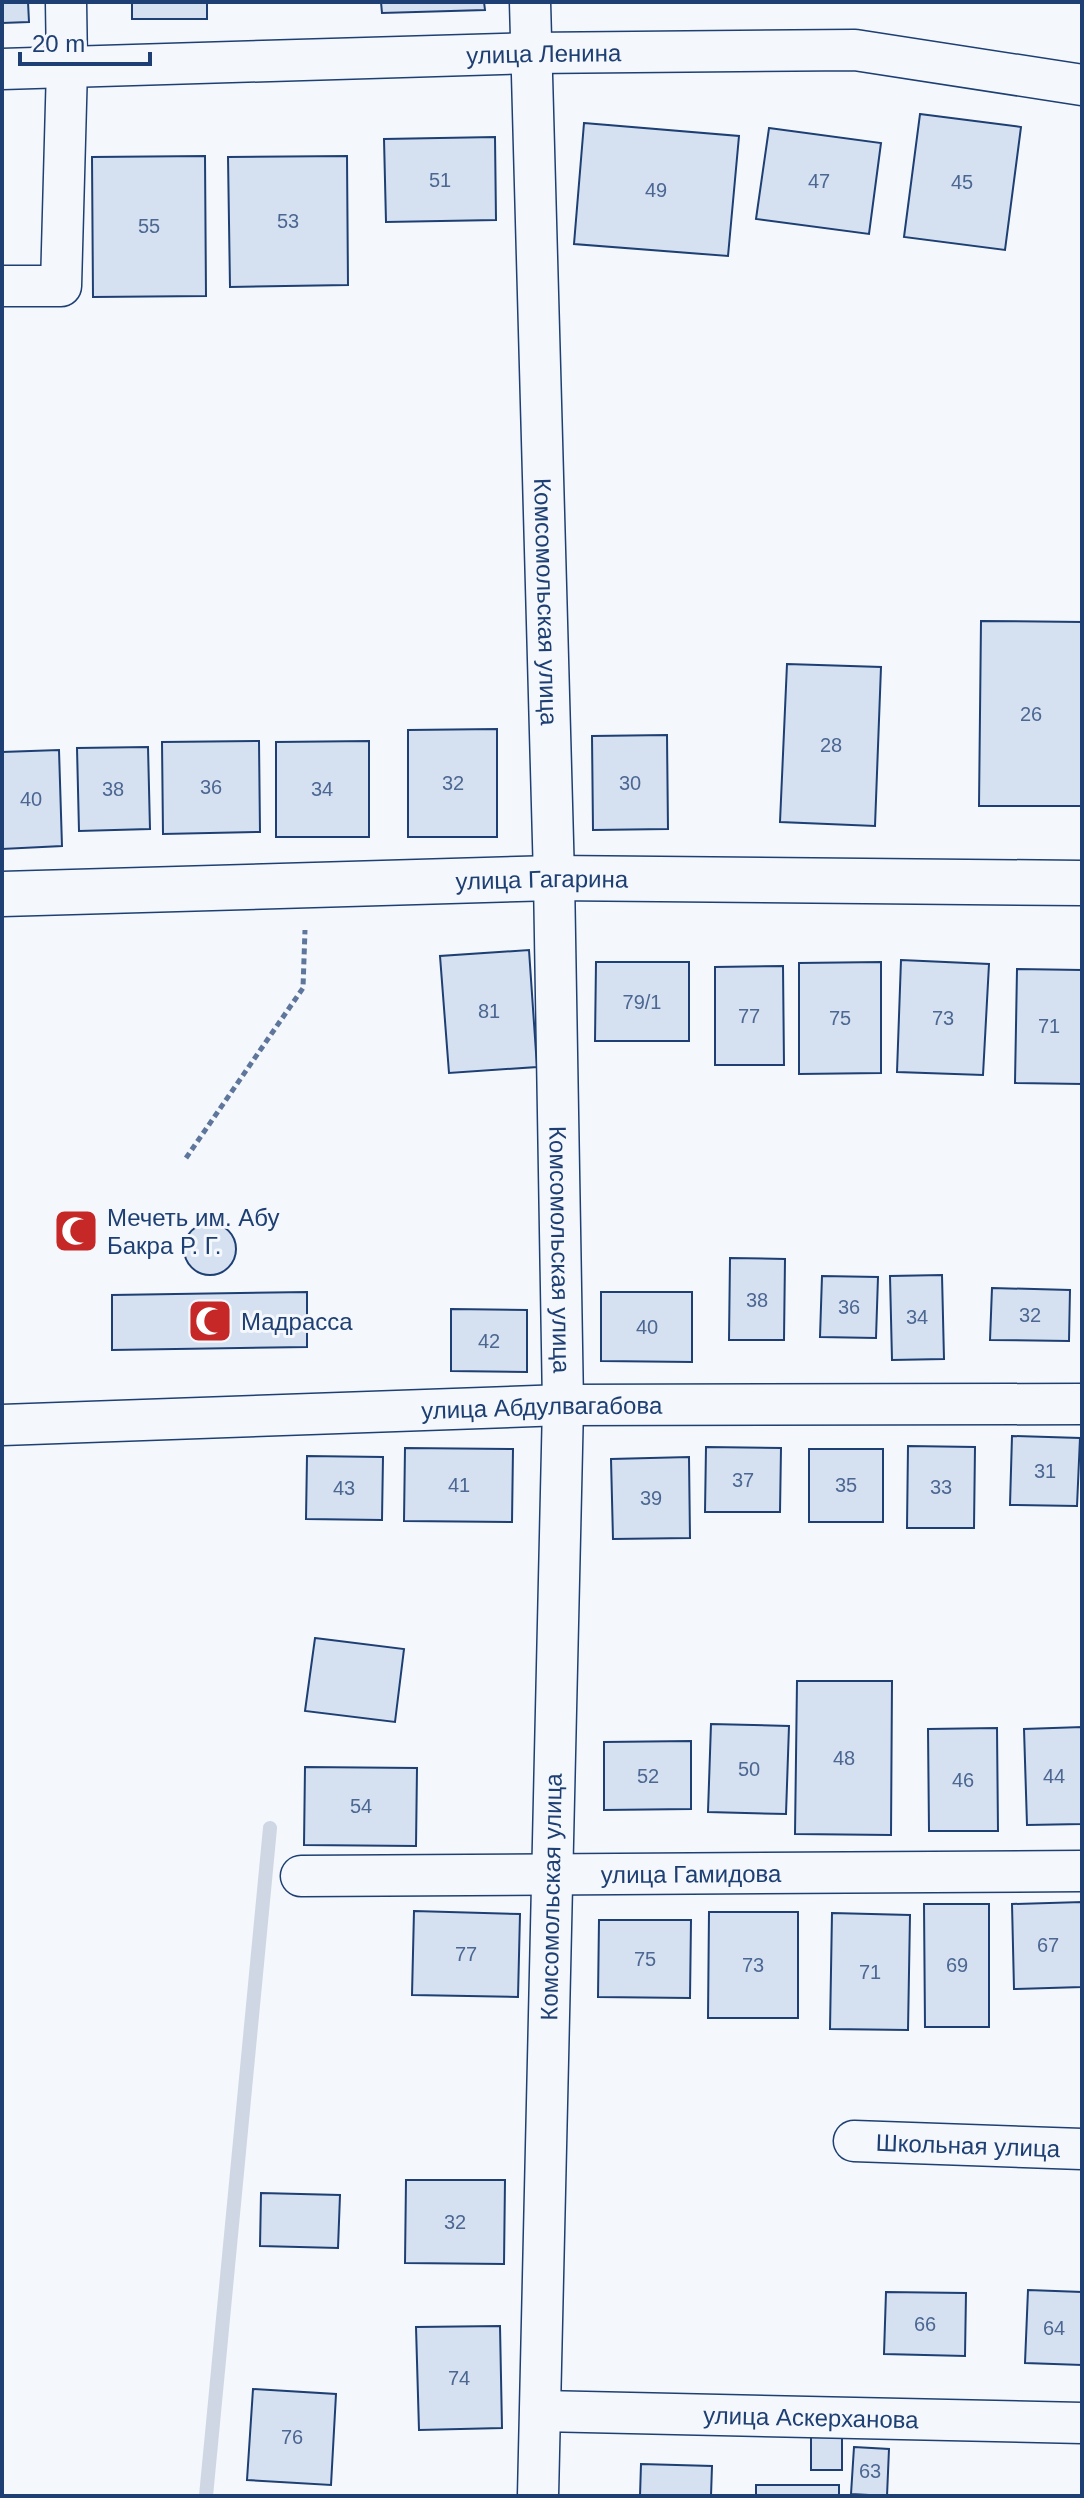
<svg xmlns="http://www.w3.org/2000/svg" width="1084" height="2498" font-family="Helvetica,sans-serif">
	<style>
		.lines { fill: none; stroke-linecap: round; stroke-linejoin: round }
		.stream { stroke: #cfd7e4; stroke-width: 14 }
		.building { fill: #d5e0f0; stroke: #1d3f73; stroke-width: 2 }
		.minor-casing { stroke: #1d3f73; stroke-width: 43 }
		.tertiary-casing { stroke: #1d3f73; stroke-width: 47 }
		.path { stroke: #5e769c; stroke-width: 5; stroke-dasharray: 6 4; stroke-linecap: butt }
		.minor { stroke: #f4f7fb; stroke-width: 40 }
		.tertiary { stroke: #f4f7fb; stroke-width: 44 }
		.labels { text-anchor: middle; dominant-baseline: central; stroke-width: 6; stroke-linejoin: round; paint-order: stroke }
		.number-label { font-size: 20px; fill: #4b6792 }
		.street-label { font-size: 24px; fill: #1d3f73; stroke: #f4f7fb }
		.poi-label { font-size: 24px; fill: #1d3f73; stroke: #f4f7fb; text-anchor: start }
	</style>
	<rect width="100%" height="100%" fill="#f4f7fb"/>
	<g class="lines">
		<path class="stream" d="M 206,2496 L 270,1828"/>
	</g>
	<path class="building" d="M 2,2 L 28,2 L 29,22 L 2,23 Z
		M 132,2 L 207,2 L 207,19 L 132,19 Z
		M 381,2 L 484,2 L 485,10 L 382,13 Z
		M 920,114 L 1021,127 L 1005,250 L 904,237 Z
		M 584,123 L 739,136 L 728,256 L 574,244 Z
		M 769,128 L 881,143 L 869,234 L 756,219 Z
		M 495,137 L 496,220 L 386,222 L 384,139 Z
		M 205,156 L 206,296 L 93,297 L 92,157 Z
		M 347,156 L 348,285 L 230,287 L 228,157 Z
		M 981,621 L 1082,622 L 1082,806 L 979,806 Z
		M 787,664 L 881,667 L 875,826 L 780,822 Z
		M 497,729 L 497,837 L 408,837 L 408,730 Z
		M 667,735 L 668,829 L 593,830 L 592,736 Z
		M 259,741 L 260,832 L 163,834 L 162,742 Z
		M 369,741 L 369,837 L 276,837 L 276,742 Z
		M 148,747 L 150,829 L 79,831 L 77,748 Z
		M 59,750 L 62,846 L 2,849 L 2,752 Z
		M 529,950 L 537,1067 L 449,1073 L 440,956 Z
		M 901,960 L 989,964 L 983,1075 L 897,1072 Z
		M 596,962 L 689,962 L 689,1041 L 595,1041 Z
		M 881,962 L 881,1073 L 799,1074 L 799,963 Z
		M 783,966 L 784,1065 L 715,1065 L 715,967 Z
		M 1017,969 L 1082,970 L 1082,1084 L 1015,1083 Z
		M184 1249a26 26 0 1 1 52 0a26 26 0 1 1-52 0Z
		M 730,1258 L 785,1259 L 784,1340 L 729,1340 Z
		M 942,1275 L 944,1359 L 892,1360 L 890,1276 Z
		M 822,1276 L 878,1277 L 876,1338 L 820,1337 Z
		M 992,1288 L 1070,1290 L 1069,1341 L 990,1340 Z
		M 307,1292 L 307,1347 L 112,1350 L 112,1295 Z
		M 601,1292 L 692,1292 L 692,1362 L 601,1361 Z
		M 451,1309 L 527,1310 L 527,1372 L 451,1371 Z
		M 1012,1436 L 1080,1438 L 1077,1506 L 1010,1505 Z
		M 908,1446 L 975,1447 L 974,1528 L 907,1528 Z
		M 706,1447 L 781,1448 L 780,1512 L 705,1512 Z
		M 405,1448 L 513,1449 L 512,1522 L 404,1521 Z
		M 809,1449 L 883,1449 L 883,1522 L 809,1522 Z
		M 307,1456 L 383,1457 L 382,1520 L 306,1519 Z
		M 689,1457 L 690,1538 L 613,1539 L 611,1459 Z
		M 315,1638 L 404,1649 L 395,1722 L 305,1711 Z
		M 797,1681 L 892,1681 L 891,1835 L 795,1834 Z
		M 711,1724 L 789,1726 L 786,1814 L 708,1812 Z
		M 1082,1727 L 1082,1824 L 1027,1825 L 1024,1729 Z
		M 997,1728 L 998,1831 L 929,1831 L 928,1729 Z
		M 691,1741 L 691,1809 L 604,1810 L 604,1742 Z
		M 305,1767 L 417,1768 L 416,1846 L 304,1845 Z
		M 1082,1902 L 1082,1987 L 1014,1989 L 1012,1904 Z
		M 924,1904 L 989,1904 L 989,2027 L 925,2027 Z
		M 414,1911 L 520,1914 L 518,1997 L 412,1995 Z
		M 709,1912 L 798,1912 L 798,2018 L 708,2018 Z
		M 832,1913 L 910,1915 L 908,2030 L 830,2029 Z
		M 599,1920 L 691,1920 L 690,1998 L 598,1997 Z
		M 406,2180 L 505,2180 L 504,2264 L 405,2263 Z
		M 261,2193 L 340,2195 L 338,2248 L 260,2246 Z
		M 1028,2290 L 1082,2292 L 1082,2365 L 1025,2363 Z
		M 886,2292 L 966,2293 L 965,2356 L 884,2354 Z
		M 500,2326 L 502,2428 L 419,2430 L 416,2327 Z
		M 253,2389 L 336,2394 L 331,2485 L 247,2480 Z
		M 811,2435 L 842,2436 L 842,2470 L 811,2470 Z
		M 854,2447 L 889,2449 L 887,2496 L 851,2494 Z
		M 641,2464 L 712,2466 L 711,2496 L 640,2496 Z
		M 756,2485 L 839,2485 L 839,2496 L 756,2496 Z"/>
	<g class="lines">
		<g class="minor-casing">
			<g id="minor">
				<path id="s1" d="M 530,2 L 554,878 L 563,1405 L 538,2496"/>
				<path id="s2" d="M 2,69 L 531,53 L 855,50 L 1082,85"/>
				<path d="M 2,286 L 61,286 L 67,67 L 66,2"/>
				<path id="s3" d="M 2,1425 L 563,1405 L 1082,1404"/>
				<path id="s4" d="M 301,1876 L 1082,1871"/>
				<path id="s5" d="M 854,2141 L 1082,2149"/>
				<path id="s6" d="M 541,2411 L 1082,2423"/>
			</g>
		</g>
		<g class="tertiary-casing">
			<g id="tertiary">
				<path id="s7" d="M 2,894 L 554,878 L 1082,883"/>
			</g>
		</g>
		<path class="path" d="M 186,1158 L 303,988 L 305,930"/>
		<use href="#minor" class="minor"/>
		<use href="#tertiary" class="tertiary"/>
	</g>
	<defs>
		<g id="mosque-square" transform="scale(2.3)"><rect x="-9" y="-9" width="18" height="18" rx="4" fill="#c62828" stroke="#f4f7fb"/><path d="M3.5-4.9A6 6 0 1 0 3.5 4.9A5 5 0 1 1 3.5-4.9Z" fill="#fff"/></g>
	</defs>
	<g fill-rule="evenodd">
		<use href="#mosque-square" x="76" y="1231"/>
		<use href="#mosque-square" x="210" y="1321"/>
	</g>
	<g class="labels">
		<g class="number-label">
			<text x="440" y="180">51</text>
			<text x="819" y="181">47</text>
			<text x="962" y="182">45</text>
			<text x="656" y="190">49</text>
			<text x="288" y="221">53</text>
			<text x="149" y="226">55</text>
			<text x="1031" y="714">26</text>
			<text x="831" y="745">28</text>
			<text x="453" y="783">32</text>
			<text x="630" y="783">30</text>
			<text x="211" y="787">36</text>
			<text x="113" y="789">38</text>
			<text x="322" y="789">34</text>
			<text x="31" y="799">40</text>
			<text x="642" y="1002">79/1</text>
			<text x="489" y="1011">81</text>
			<text x="749" y="1016">77</text>
			<text x="840" y="1018">75</text>
			<text x="943" y="1018">73</text>
			<text x="1049" y="1026">71</text>
			<text x="757" y="1300">38</text>
			<text x="849" y="1307">36</text>
			<text x="1030" y="1315">32</text>
			<text x="917" y="1317">34</text>
			<text x="647" y="1327">40</text>
			<text x="489" y="1341">42</text>
			<text x="1045" y="1471">31</text>
			<text x="743" y="1480">37</text>
			<text x="459" y="1485">41</text>
			<text x="846" y="1485">35</text>
			<text x="941" y="1487">33</text>
			<text x="344" y="1488">43</text>
			<text x="651" y="1498">39</text>
			<text x="844" y="1758">48</text>
			<text x="749" y="1769">50</text>
			<text x="648" y="1776">52</text>
			<text x="1054" y="1776">44</text>
			<text x="963" y="1780">46</text>
			<text x="361" y="1806">54</text>
			<text x="1048" y="1945">67</text>
			<text x="466" y="1954">77</text>
			<text x="645" y="1959">75</text>
			<text x="753" y="1965">73</text>
			<text x="957" y="1965">69</text>
			<text x="870" y="1972">71</text>
			<text x="455" y="2222">32</text>
			<text x="925" y="2324">66</text>
			<text x="1054" y="2328">64</text>
			<text x="459" y="2378">74</text>
			<text x="292" y="2437">76</text>
			<text x="870" y="2471">63</text>
		</g>
		<g class="street-label">
			<text stroke="none"><textPath href="#s2" startOffset="542">улица Ленина</textPath></text>
			<text stroke="none"><textPath href="#s1" startOffset="600">Комсомольская улица</textPath></text>
			<text stroke="none"><textPath href="#s7" startOffset="540">улица Гагарина</textPath></text>
			<text stroke="none"><textPath href="#s1" startOffset="1248">Комсомольская улица</textPath></text>
			<text stroke="none"><textPath href="#s3" startOffset="540">улица Абдулвагабова</textPath></text>
			<text stroke="none"><textPath href="#s4" startOffset="390">улица Гамидова</textPath></text>
			<text transform="translate(551 1897) rotate(-89)">Комсомольская улица</text>
			<text stroke="none"><textPath href="#s5" startOffset="114">Школьная улица</textPath></text>
			<text stroke="none"><textPath href="#s6" startOffset="270">улица Аскерханова</textPath></text>
		</g>
		<g class="poi-label">
			<text x="107" y="1217">Мечеть им. Абу<tspan x="107" dy="28">Бакра Р. Г.</tspan></text>
			<text x="241" y="1321">Мадрасса</text>
		</g>
	</g>
	<rect width="1084" height="2498" fill="none" stroke="#1d3f73" stroke-width="8"/>
	<path d="M20 52v12h130v-12" fill="none" stroke="#1d3f73" stroke-width="4"/>
	<text x="32" y="52" font-size="24" fill="#1d3f73" stroke="#f4f7fb" stroke-width="6" paint-order="stroke">20 m</text>
</svg>
